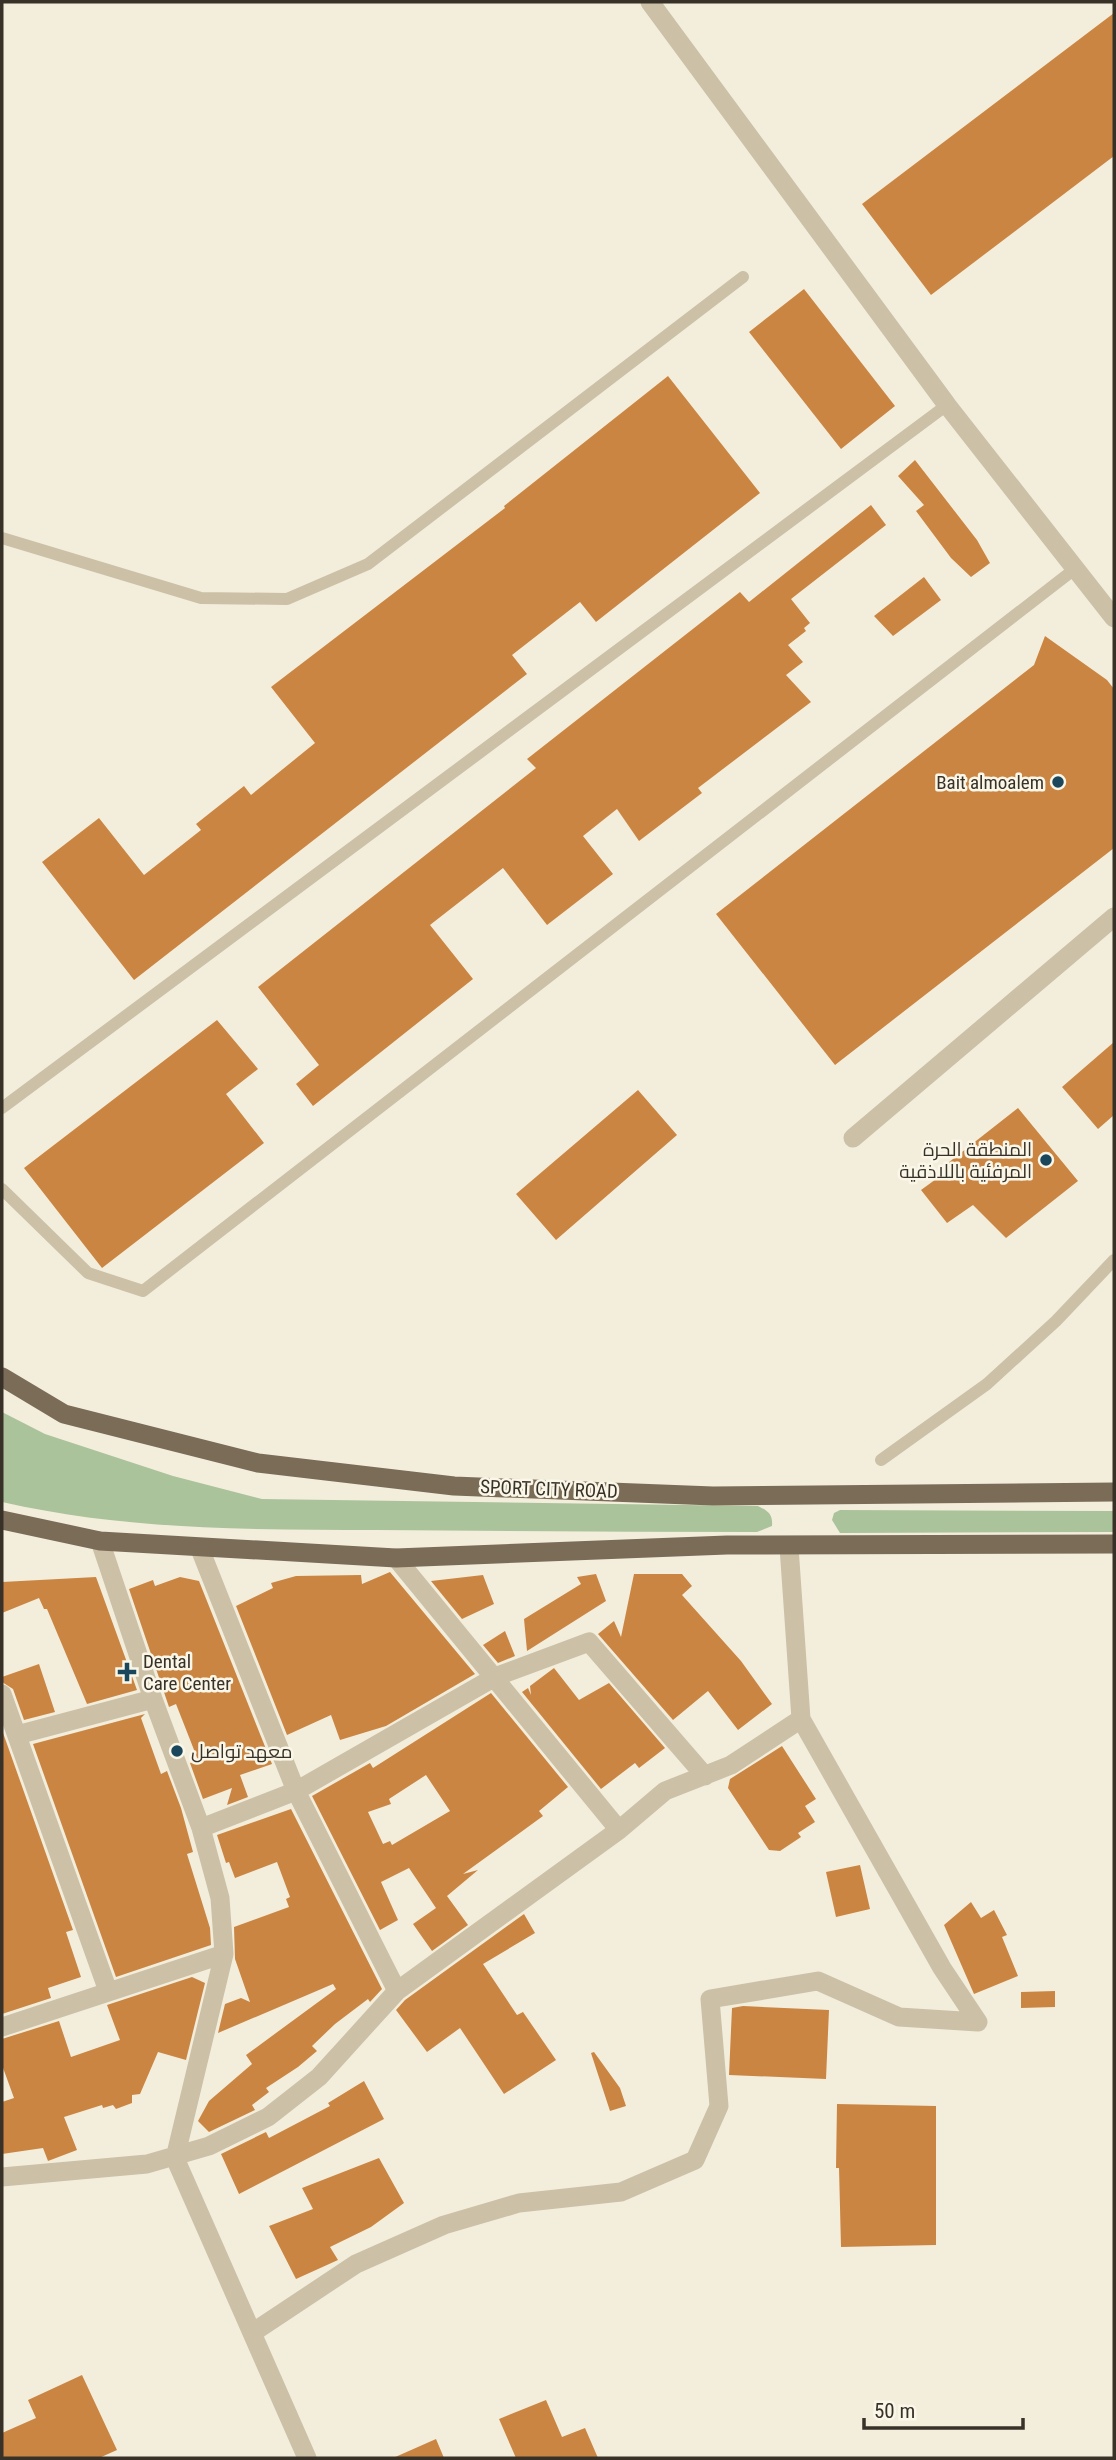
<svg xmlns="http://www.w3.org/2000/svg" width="1116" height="2460" font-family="'Roboto Condensed',Cairo,sans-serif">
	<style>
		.green { fill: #abc39b }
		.building { fill: #cb8542; fill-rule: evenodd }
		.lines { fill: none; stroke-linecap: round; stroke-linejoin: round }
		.service { stroke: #ccc1a7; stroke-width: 12 }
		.minor { stroke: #ccc1a7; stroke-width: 19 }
		.primary { stroke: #7b6c58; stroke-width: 19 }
		.poi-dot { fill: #1b475c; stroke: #faf7e8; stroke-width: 2.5 }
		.labels { text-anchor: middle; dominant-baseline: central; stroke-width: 5; stroke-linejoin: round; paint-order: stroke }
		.poi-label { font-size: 19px; fill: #383128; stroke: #faf7e8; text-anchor: end }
		.street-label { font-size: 19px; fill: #383128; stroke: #faf7e8 }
	</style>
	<rect width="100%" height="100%" fill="#f3eedc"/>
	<path class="green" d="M 2,1412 L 45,1434 L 173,1476 L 262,1499 L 758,1506 C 768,1511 773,1514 772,1526 L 757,1532 C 630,1532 503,1531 376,1530 C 251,1530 124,1530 2,1502 Z
		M 840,1510 L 1114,1511 L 1114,1532 L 840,1533 L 832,1520 L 834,1513 Z"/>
	<path class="building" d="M 1114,13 L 1114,156 L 931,295 L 862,204 Z
		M 804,289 L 895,406 L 841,449 L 749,332 Z
		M 668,376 L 760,493 L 596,622 L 580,602 L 512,655 L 527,674 L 134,980 L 42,862 L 99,818 L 144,875 L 201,830 L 196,824 L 244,786 L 251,795 L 315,743 L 271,687 L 505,508 L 504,506 Z
		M 915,460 L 977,540 L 990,563 L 971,577 L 951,558 L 916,511 L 924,505 L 898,476 Z
		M 871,505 L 886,525 L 791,599 L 810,623 L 804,628 L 806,631 L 788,645 L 803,662 L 786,675 L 811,702 L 698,788 L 702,793 L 639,841 L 617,809 L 583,836 L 613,874 L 547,925 L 503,868 L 430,925 L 473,979 L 313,1106 L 296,1084 L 319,1065 L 258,987 L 536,768 L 527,759 L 740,592 L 749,602 Z
		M 924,577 L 941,600 L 893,636 L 874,616 Z
		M 1045,636 L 1107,680 L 1114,689 L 1114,848 L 835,1065 L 716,914 L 1034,665 Z
		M 217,1020 L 258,1069 L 226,1094 L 264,1143 L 102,1268 L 24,1168 Z
		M 1114,1042 L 1114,1115 L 1098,1129 L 1062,1087 Z
		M 638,1090 L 677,1135 L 556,1240 L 516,1194 Z
		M 1018,1108 L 1078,1181 L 1006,1238 L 973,1205 L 947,1223 L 921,1190 L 943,1174 L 939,1170 Z
		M 390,1572 L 475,1674 L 386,1726 L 340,1740 L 331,1715 L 287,1735 L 236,1606 L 273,1588 L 271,1583 L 296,1576 L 361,1575 L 362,1584 Z
		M 596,1574 L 606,1601 L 527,1651 L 524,1619 L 581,1584 L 577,1577 Z
		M 634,1574 L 682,1574 L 692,1586 L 682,1595 L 741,1661 L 772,1704 L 738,1730 L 708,1691 L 673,1720 L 598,1634 L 614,1621 L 621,1637 Z
		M 483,1575 L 494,1604 L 462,1619 L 431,1581 Z
		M 96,1577 L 137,1690 L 87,1704 L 47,1609 L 44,1609 L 39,1598 L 2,1613 L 2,1582 Z
		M 180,1577 L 199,1581 L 272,1764 L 240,1775 L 248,1797 L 227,1805 L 232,1788 L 203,1799 L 190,1763 L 198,1760 L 176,1704 L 169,1707 L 129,1589 L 153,1580 L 155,1586 Z
		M 505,1631 L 515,1656 L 498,1663 L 483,1645 Z
		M 39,1664 L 55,1712 L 24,1720 L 13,1689 L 2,1682 L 2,1677 Z
		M 554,1668 L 579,1700 L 609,1683 L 665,1748 L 639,1768 L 635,1763 L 601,1789 L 522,1692 L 528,1688 L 531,1695 L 530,1686 Z
		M 491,1693 L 568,1787 L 539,1811 L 543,1816 L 463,1874 L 478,1870 L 447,1896 L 468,1925 L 432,1951 L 413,1924 L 436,1908 L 409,1868 L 381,1882 L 398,1920 L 380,1930 L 312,1796 L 370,1763 L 373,1768 ZM 426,1775 L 450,1811 L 392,1845 L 390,1841 L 383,1844 L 368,1812 L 391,1804 L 389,1799 Z
		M 145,1714 L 141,1718 L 161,1774 L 167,1771 L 181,1808 L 193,1852 L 187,1854 L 210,1928 L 211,1945 L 116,1977 L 33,1744 Z
		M 2,1730 L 73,1930 L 66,1932 L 81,1977 L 48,1988 L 51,1998 L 2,2014 Z
		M 782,1746 L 816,1799 L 805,1806 L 815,1822 L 798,1833 L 801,1837 L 780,1851 L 769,1850 L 728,1788 L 730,1779 Z
		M 291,1809 L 382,1989 L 370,2002 L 368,1999 L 335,2024 L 312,2046 L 317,2051 L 298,2067 L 266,2088 L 269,2092 L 252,2105 L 255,2110 L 209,2132 L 198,2121 L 209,2101 L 252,2064 L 246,2055 L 336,1989 L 333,1984 L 218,2033 L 225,2004 L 241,1998 L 250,2002 L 235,1959 L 234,1927 L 289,1907 L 286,1899 L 290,1897 L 277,1862 L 235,1878 L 229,1862 L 226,1863 L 217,1835 Z
		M 860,1865 L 870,1909 L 836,1917 L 826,1872 Z
		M 971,1902 L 981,1918 L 994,1910 L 1007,1935 L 1002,1937 L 1018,1976 L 974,1994 L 944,1925 Z
		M 524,1914 L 535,1933 L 483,1964 L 517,2015 L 523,2012 L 556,2060 L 504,2094 L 460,2028 L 427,2052 L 396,2010 L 405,2000 Z
		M 192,1977 L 205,1983 L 186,2060 L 158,2052 L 140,2094 L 132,2095 L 132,2103 L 116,2109 L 113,2105 L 103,2108 L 102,2105 L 64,2117 L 77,2150 L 48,2161 L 43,2148 L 2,2154 L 2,2102 L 14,2098 L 2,2065 L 2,2039 L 59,2021 L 71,2057 L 120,2040 L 107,2005 Z
		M 1055,1991 L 1055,2007 L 1021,2008 L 1021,1992 Z
		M 743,2006 L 829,2010 L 826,2079 L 729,2075 L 732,2008 Z
		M 594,2052 L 620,2088 L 626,2106 L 610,2111 L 591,2053 Z
		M 364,2081 L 384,2119 L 239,2194 L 221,2154 L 266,2132 L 269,2138 L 330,2106 L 328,2103 Z
		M 837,2104 L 936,2106 L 936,2245 L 841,2247 L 839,2168 L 836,2168 Z
		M 379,2158 L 404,2203 L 371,2227 L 330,2247 L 338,2260 L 296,2279 L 269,2226 L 313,2209 L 302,2188 Z
		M 82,2375 L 117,2450 L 99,2458 L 2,2458 L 2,2433 L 36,2418 L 28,2400 Z
		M 546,2400 L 562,2437 L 585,2428 L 598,2458 L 516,2458 L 499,2419 Z
		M 436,2439 L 444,2458 L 393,2458 Z"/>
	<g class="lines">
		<path class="service" d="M 2,538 L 201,598 L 287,599 L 368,564 L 743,277
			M 2,1108 L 947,405
			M 2,1189 L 88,1273 L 143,1291 L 1076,568
			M 881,1460 L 987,1384 L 1056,1321 L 1114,1260"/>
		<path class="minor" d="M 650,2 L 947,405 L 1114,618
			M 853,1138 L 1114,917
			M 100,1541 L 153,1699 L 201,1828 L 220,1898 L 224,1954 L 175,2158 L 307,2458
			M 789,1547 L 801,1719 L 942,1968 L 978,2022
			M 200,1549 L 296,1791 L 397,1991
			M 396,1558 L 619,1830
			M 2,1694 L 108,1991
			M 17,1735 L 153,1699
			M 201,1828 L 296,1791 L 495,1677 L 589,1642 L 705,1776
			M 2,2027 L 224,1954
			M 2,2177 L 147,2164 L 209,2146 L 268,2117 L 319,2077 L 397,1991 L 619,1830 L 665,1791 L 731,1765 L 801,1719
			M 252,2333 L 356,2264 L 444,2225 L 519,2203 L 621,2192 L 695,2160 L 719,2106 L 710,1999 L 818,1981 L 899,2017 L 978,2022"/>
		<path class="primary" d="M 2,1377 L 64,1414 L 258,1463 L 454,1486 L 713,1496 L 1114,1492
			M 2,1520 L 100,1541 L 396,1558 L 727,1545 L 1114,1544"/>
	</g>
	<g class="poi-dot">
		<circle cx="1058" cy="782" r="7"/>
		<circle cx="1046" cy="1160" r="7"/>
		<path d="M123.5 1661.5h7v7h7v7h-7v7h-7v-7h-7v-7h7z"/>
		<circle cx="177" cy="1751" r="7"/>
	</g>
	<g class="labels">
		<g class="poi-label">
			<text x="1044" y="782">Bait almoalem</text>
			<text x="1032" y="1149">المنطقة الحرة<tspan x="1032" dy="22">المرفئية باللاذقية</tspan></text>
			<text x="143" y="1661" text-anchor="start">Dental<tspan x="143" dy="22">Care Center</tspan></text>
			<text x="191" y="1751" text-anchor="start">معهد تواصل</text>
		</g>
		<g class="street-label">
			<text transform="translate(549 1489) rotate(2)">SPORT CITY ROAD</text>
		</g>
	</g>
	<rect width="1116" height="2460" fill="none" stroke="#383128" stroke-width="7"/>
	<path d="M864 2418v10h159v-10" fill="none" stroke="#383128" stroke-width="3.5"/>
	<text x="874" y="2418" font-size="21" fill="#383128" stroke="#faf7e8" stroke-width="5" paint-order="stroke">50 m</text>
</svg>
